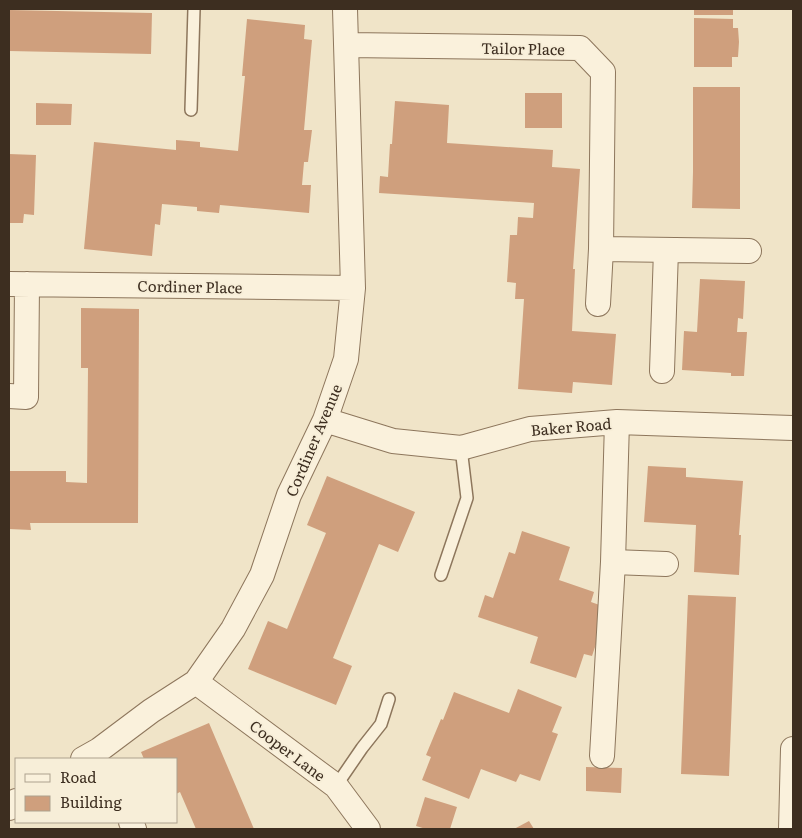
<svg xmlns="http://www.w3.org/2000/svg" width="802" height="838" font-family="Literata,serif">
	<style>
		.building { fill: #cf9f7d }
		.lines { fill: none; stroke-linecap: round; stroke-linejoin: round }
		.service-casing { stroke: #8d765c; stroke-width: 14 }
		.minor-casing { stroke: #8d765c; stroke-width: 26 }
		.service { stroke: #faf1dc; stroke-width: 11 }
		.minor { stroke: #faf1dc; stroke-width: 24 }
		.labels { text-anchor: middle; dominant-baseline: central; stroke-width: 4; stroke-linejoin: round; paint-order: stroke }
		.street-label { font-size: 15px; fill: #3d2e20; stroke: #f7eed8 }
	</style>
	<rect width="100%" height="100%" fill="#f0e4c8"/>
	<path class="building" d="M 694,9 L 733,9 L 733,15 L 694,15 Z
		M 9,10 L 152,13 L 151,54 L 9,51 Z
		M 694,18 L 733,19 L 733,28 L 738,28 L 739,42 L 738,57 L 732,57 L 732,67 L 694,67 Z
		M 247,19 L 305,25 L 304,39 L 312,40 L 304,130 L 312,130 L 308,162 L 304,162 L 302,185 L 311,185 L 309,213 L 220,205 L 219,213 L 197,211 L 197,207 L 162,204 L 160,225 L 155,224 L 152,256 L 84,249 L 94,142 L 176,150 L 176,140 L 200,142 L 200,147 L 238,151 L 245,76 L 242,76 Z
		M 693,87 L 740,87 L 740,209 L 692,208 L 693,172 Z
		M 525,93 L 562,93 L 562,128 L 525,128 Z
		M 395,101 L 449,105 L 447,143 L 553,150 L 552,167 L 580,169 L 573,269 L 575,269 L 572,331 L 616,334 L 612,385 L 573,382 L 572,393 L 518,389 L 524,299 L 515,299 L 516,283 L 507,282 L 510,235 L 517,235 L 518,217 L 533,218 L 534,203 L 379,193 L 380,176 L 388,177 L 390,144 L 392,144 Z
		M 36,103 L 72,104 L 71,125 L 36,125 Z
		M 9,154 L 36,155 L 34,215 L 24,214 L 23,223 L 9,223 Z
		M 700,279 L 745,281 L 743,319 L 738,318 L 737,332 L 747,332 L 744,376 L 731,376 L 731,373 L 682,370 L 684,331 L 697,332 Z
		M 81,308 L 139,309 L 138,523 L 30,523 L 31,530 L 9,529 L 9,471 L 66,471 L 66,482 L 87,483 L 88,368 L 81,368 Z
		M 648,466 L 686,468 L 686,477 L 743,481 L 739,535 L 741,535 L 739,575 L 694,572 L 696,525 L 644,522 Z
		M 327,476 L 415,512 L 398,552 L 379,544 L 333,658 L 352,666 L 336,705 L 248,669 L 268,621 L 287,629 L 326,533 L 307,525 Z
		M 522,531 L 570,547 L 559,580 L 594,592 L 591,602 L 608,608 L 592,656 L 584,654 L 576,678 L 530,663 L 538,637 L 478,617 L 485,595 L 493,598 L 509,552 L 515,554 Z
		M 688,595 L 736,597 L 729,776 L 681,774 Z
		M 518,689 L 562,707 L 552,732 L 558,734 L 540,781 L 520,774 L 516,782 L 481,769 L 469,799 L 422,780 L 431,757 L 426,755 L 441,719 L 443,720 L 454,692 L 509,713 Z
		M 209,723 L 254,829 L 196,829 L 180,792 L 176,794 L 176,759 L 144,759 L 141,752 Z
		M 586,767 L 622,768 L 621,793 L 586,791 Z
		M 425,797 L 457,807 L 450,829 L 426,829 L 416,826 Z
		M 529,821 L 534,829 L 514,829 Z"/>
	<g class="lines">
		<g class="service-casing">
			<path id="service" d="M 191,110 L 194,9
				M 441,575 L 467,498 L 461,448
				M 336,786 L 362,748 L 381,724 L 389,699"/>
		</g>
		<g class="minor-casing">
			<path id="minor" d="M 347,45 L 580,48 L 603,72 L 601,249 L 598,304
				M 601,249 L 749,251
				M 9,284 L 353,288
				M 662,371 L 666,250
				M 9,396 L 26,397 L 27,284
				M 325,420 L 393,441 L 461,448 L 530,429 L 617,422 L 793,428
				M 613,562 L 666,564
				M 196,682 L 336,786 L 368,829
				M 602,756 L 613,562 L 617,422
				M 83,759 L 99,750 L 151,711 L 196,682 L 233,629 L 262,575 L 289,495 L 325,420 L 346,359 L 353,288 L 345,9
				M 9,808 L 16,801
				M 131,822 L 134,829
				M 791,829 L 793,749"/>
		</g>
		<use href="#service" class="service"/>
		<use href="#minor" class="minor"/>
	</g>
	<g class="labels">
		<g class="street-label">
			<text transform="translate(523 48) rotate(1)">Tailor Place</text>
			<text transform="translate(190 286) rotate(1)">Cordiner Place</text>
			<text transform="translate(571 426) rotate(-5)">Baker Road</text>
			<text transform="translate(313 440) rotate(-67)">Cordiner Avenue</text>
			<text transform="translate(288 750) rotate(37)">Cooper Lane</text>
		</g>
	</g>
	<rect width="802" height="838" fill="none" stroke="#3d2e20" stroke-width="20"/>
	<rect x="15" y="758" width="162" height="65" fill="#f7eed8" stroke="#ada18e"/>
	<rect x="25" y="774" width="25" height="8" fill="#faf1dc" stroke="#ada18e"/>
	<text x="60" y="783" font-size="15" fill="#3d2e20">Road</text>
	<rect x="25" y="796" width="25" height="15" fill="#cf9f7d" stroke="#ada18e"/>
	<text x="60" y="808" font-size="15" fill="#3d2e20">Building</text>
</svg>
